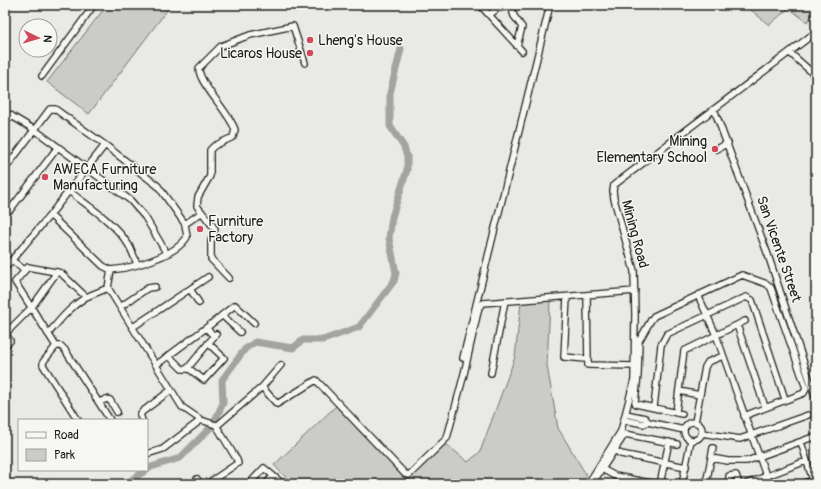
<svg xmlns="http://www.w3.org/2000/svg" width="821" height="489" font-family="Pangolin,sans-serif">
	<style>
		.green { fill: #cbcbc7; stroke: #747472 }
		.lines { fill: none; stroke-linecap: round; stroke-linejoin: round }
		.river { stroke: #a3a3a1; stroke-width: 7 }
		.minor-casing { stroke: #1c1c1c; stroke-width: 8 }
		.minor { stroke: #f6f6f2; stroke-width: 5.5 }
		.poi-dot { fill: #d1495b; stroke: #f6f6f2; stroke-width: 1.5 }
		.labels { text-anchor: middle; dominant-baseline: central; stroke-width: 3; stroke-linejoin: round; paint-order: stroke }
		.poi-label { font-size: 14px; fill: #1c1c1c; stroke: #f6f6f2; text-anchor: start }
		.street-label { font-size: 14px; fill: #1c1c1c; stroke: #f6f6f2 }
	</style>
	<rect width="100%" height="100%" fill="#e9e9e5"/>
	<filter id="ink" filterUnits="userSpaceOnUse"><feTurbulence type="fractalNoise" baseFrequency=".025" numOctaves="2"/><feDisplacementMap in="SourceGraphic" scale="8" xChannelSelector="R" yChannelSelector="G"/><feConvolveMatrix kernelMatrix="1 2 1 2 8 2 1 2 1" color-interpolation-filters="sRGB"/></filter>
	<g filter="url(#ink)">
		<path class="green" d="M 107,5 L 171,5 L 89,114 L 47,82 Z
			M 745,5 L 816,5 L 816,10 L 807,22 L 789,8 L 769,25 Z
			M 550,301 L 547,366 L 558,428 L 588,478 L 584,484 L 292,484 L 274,465 L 337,405 L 408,479 L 446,444 L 468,462 L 480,452 L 515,357 L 521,302 Z"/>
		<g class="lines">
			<path class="river" d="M 125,484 L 151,467 L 180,458 L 213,425 L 223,403 L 222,380 L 245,349 L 255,342 L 293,348 L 303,340 L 323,340 L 359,327 L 394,281 L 396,273 L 389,238 L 392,217 L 407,170 L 407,157 L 404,147 L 390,126 L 390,93 L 401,49"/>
			<g class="minor-casing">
				<path id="minor" d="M 480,5 L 522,51
					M 511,6 L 514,16 L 522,27 L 517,46
					M 489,15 L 498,8 L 523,5
					M 790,53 L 816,76
					M 42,76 L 94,5
					M 714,109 L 768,255 L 816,399
					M 5,112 L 35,130 L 130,200 L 145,217 L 167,254
					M 5,124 L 11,115
					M 717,149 L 728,143
					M 5,169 L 50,109 L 55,109 L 105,145 L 158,186 L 185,224 L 187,237 C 176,256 132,268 111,270 L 103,266 L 50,215
					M 69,191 C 89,207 114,222 128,244 C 132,250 134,257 137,264
					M 10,210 L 58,147
					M 185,224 L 201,213
					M 12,260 L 24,270
					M 5,268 L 50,215 L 105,145
					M 229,278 L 211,259 L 211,241 L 215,229 L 197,206 L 198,197 L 210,176 L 210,150 L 214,146 L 233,137 L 235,130 C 230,113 198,83 199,68 L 221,46 L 250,35 L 293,26 L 305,63
					M 108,288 L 111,270
					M 190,289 L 208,277
					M 698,295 L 716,335 L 769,484
					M 587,296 L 588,365 L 634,366
					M 567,297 L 564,357 L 586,359
					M 120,307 L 148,288 L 155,287
					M 221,316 L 235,305 L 254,323
					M 737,325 L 765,407
					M 133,327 L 190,289 L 199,303
					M 206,328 L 220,317 L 223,316 L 240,332
					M 5,332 L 10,341 L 5,346
					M 6,333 L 32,307 L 57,272
					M 48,334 C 60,320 70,307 86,297
					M 56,346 L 43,362 L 43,365 L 78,420
					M 169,356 L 182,369 L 187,369 L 216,334
					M 463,358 L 550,5
					M 156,365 L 206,328 L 214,336
					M 188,368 L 204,380 L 224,358 L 208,343
					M 491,373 L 505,301
					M 262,387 L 277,404 L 316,380 L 405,474 L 409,475 L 447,438 L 464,374 L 479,307 L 483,303 L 635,291
					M 679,391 L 700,395
					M 100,402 L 106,399 L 110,400 L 117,412
					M 654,407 L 661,345 L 667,334 L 746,297 L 752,300 L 785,399
					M 676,412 L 684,351 L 745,321
					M 626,414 L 645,418 L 648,422
					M 682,414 L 636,404 L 635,402 L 638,375 L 639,341 L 651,320 L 654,316 L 742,275 L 767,284 L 771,288 L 806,388 L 804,393 L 744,416
					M 110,420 L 65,350 L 61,346 L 56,346 L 15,282 L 28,267 L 61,273 L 86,297 L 108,288 L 182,407 L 201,420 L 216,425 L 219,424 L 262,387 L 281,365
					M 142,420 L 140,415 L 142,412 L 171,390
					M 624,420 L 644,424 L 648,422 L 684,430
					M 695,422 L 705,367 L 708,362 L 723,356
					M684 431a9 9 0 1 1 18 0a9 9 0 1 1-18 0Z
					M 702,433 L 740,439 L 808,415
					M 801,442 L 814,484
					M 614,450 L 621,454 L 686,467
					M 147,454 L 163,449 L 201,420
					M 711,458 L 728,461 L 747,461 L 816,436
					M 602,469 L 615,476 L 655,484
					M 197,479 L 200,484
					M 207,484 L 238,463 L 237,460 L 216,425
					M 249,484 L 264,468 L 283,484
					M 266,484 L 273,476
					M 588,484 L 621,431 L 634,380 L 635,315 L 634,271 L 614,199 L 613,191 L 614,185 L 816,32
					M 592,484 L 625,434 L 677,444
					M 660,484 L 669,442
					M 682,484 L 691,440
					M 706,484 L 713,448
					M 729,484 L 729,476 L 736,475 L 739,484
					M 746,484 L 806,461
					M 802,484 L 812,480"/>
			</g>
			<use href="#minor" class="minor"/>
		</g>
	</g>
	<g class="poi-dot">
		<circle cx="310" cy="40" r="4"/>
		<circle cx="310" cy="53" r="4"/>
		<circle cx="715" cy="149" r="4"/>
		<circle cx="45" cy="177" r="4"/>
		<circle cx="200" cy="229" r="4"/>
	</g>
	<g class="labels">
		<g class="poi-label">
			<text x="318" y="40">Lheng's House</text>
			<text x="302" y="53" text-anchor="end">Licaros House</text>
			<text x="707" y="141" text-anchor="end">Mining<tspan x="707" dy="16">Elementary School</tspan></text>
			<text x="53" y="169">AWECA Furniture<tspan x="53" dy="16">Manufacturing</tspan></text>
			<text x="208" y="221">Furniture<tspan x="208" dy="16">Factory</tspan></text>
		</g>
		<g class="street-label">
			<text transform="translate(635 234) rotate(75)">Mining Road</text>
			<text transform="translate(779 249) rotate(71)">San Vicente Street</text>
		</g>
	</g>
	<rect width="821" height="489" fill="none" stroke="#f6f6f2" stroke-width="20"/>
	<rect x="10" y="10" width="801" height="469" fill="none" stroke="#1c1c1c" stroke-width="1.5" filter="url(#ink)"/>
	<rect x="18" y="419" width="130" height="52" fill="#f6f6f2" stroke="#9f9f9c"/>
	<rect x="26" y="432" width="20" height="6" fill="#f6f6f2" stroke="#9f9f9c"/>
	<text x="54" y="439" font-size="12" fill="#1c1c1c">Road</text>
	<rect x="26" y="449" width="20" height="12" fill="#cbcbc7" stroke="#9f9f9c"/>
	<text x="54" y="459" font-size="12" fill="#1c1c1c">Park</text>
	<g transform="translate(38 38) rotate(95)"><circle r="19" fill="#f6f6f2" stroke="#9f9f9c"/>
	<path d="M0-3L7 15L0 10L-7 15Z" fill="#d1495b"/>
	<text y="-6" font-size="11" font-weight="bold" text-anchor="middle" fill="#1c1c1c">N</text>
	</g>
</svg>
